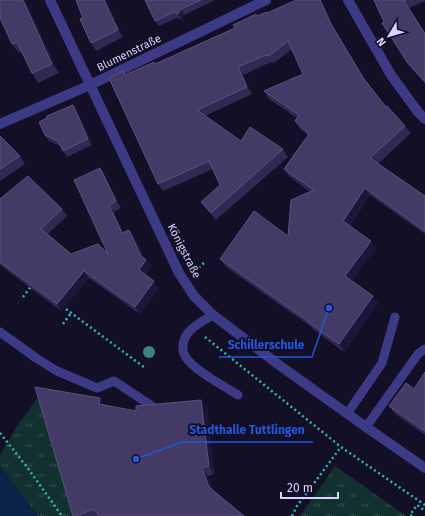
<svg xmlns="http://www.w3.org/2000/svg" width="425" height="516" font-family="'Fira Sans',sans-serif">
	<style>
		.park { fill: url(#park-tufts) }
		.water { fill: #0c2248 }
		.lines { fill: none; stroke-linecap: round; stroke-linejoin: round }
		.path { stroke: #2fb8b0; stroke-width: 2.5; stroke-dasharray: 2 3; stroke-linecap: butt }
		.lane { stroke: #3d3a85; stroke-width: 9 }
		.street { stroke: #3d3a85; stroke-width: 10 }
		.tree { fill: #3d827b }
		.wall { fill: #312854 }
		.shaded-wall { fill: #1d163a }
		.building { fill: #433a66; stroke: #5a527e }
		.labels { text-anchor: middle; dominant-baseline: central; stroke-width: 4; stroke-linejoin: round; paint-order: stroke }
		.street-label { font-size: 11px; fill: #d9d4ff; stroke: #130f26 }
		.leader { fill: none; stroke: #2655da; stroke-width: 1.5 }
		.callout-dot { fill: #2655da; stroke: #130f26; stroke-width: 1.5 }
		.callout-label { font-size: 12px; text-anchor: middle; font-weight: bold; fill: #2655da; stroke: #130f26; stroke-width: 4; stroke-linejoin: round; paint-order: stroke }
	</style>
	<defs>
		<pattern id="park-tufts" width="24" height="20" patternUnits="userSpaceOnUse"><rect width="24" height="20" fill="#12302f"/><path d="M3 7l-1-3M5 7V3M7 7l1-3M15 17l-1-3M17 17v-4M19 17l1-3" fill="none" stroke="#344d4e"/></pattern>
	</defs>
	<rect width="100%" height="100%" fill="#130f26"/>
	<path class="park" d="M 39,396 L 76,516 L 38,516 L 0,466 L 0,455 L 15,429 Z
		M 335,466 L 406,516 L 300,516 Z"/>
	<path class="water" d="M 0,466 L 38,516 L 0,516 Z"/>
	<g class="lines">
		<path class="path" d="M 195,271 L 205,262
			M 23,297 L 32,285
			M 62,306 L 145,368
			M 63,324 L 71,313
			M 205,337 L 341,447
			M 0,433 L 27,467 L 62,516
			M 292,516 L 297,506 L 341,447 L 425,505
			M 412,516 L 410,515 L 417,505 L 425,511"/>
		<path class="lane" d="M 213,315 C 205,320 194,325 188,333 C 183,339 181,349 185,356 C 193,370 224,386 238,395
			M 0,332 L 36,358 L 57,371 L 97,388 L 114,381 L 152,406
			M 347,414 L 382,363 L 395,317
			M 366,427 L 418,354 L 425,349"/>
		<path class="street" d="M 50,0 L 179,273 L 194,296 L 213,315 L 279,365 L 366,427 L 425,468
			M 348,0 L 391,75 L 418,112 L 425,119
			M 0,124 L 90,85 L 266,0"/>
	</g>
	<circle class="tree" cx="149" cy="352" r="6"/>
	<path class="wall" d="M 0,0 L 25,0 L 59,73 L 38,83 L 32,73 L 22,52 L 19,53 L 12,44 Z
		M 76,0 L 106,0 L 123,37 L 96,51 L 91,43 L 83,18 Z
		M 145,0 L 215,0 L 184,15 L 182,20 L 177,18 L 159,26 L 155,21 Z
		M 374,0 L 425,0 L 425,1 L 409,8 L 425,33 L 425,83 L 412,69 L 407,62 L 384,22 Z
		M 268,13 L 336,31 L 367,82 L 386,107 L 405,126 L 411,133 L 378,164 L 425,196 L 425,234 L 370,195 L 350,226 L 376,248 L 352,281 L 373,296 L 378,303 L 344,352 L 313,329 L 310,326 L 226,267 L 220,259 L 288,236 L 310,192 L 289,176 L 284,169 L 308,135 L 300,129 L 295,121 L 297,118 L 269,99 L 264,91 L 303,74 L 292,49 L 274,63 L 271,62 L 243,75 L 252,94 L 205,116 L 241,141 L 283,149 L 288,157 L 216,220 L 207,209 L 201,202 L 220,185 L 213,169 L 163,191 L 158,184 L 126,74 L 155,64 L 235,28 L 258,16 Z
		M 77,110 L 92,145 L 67,157 L 63,151 L 60,146 L 49,141 L 45,135 Z
		M 0,136 L 20,156 L 25,164 L 0,181 Z
		M 100,168 L 105,175 L 121,208 L 114,212 L 123,232 L 129,230 L 134,236 L 144,258 L 146,260 L 151,266 L 145,275 L 159,288 L 140,314 L 89,278 L 61,311 L 0,265 L 0,199 L 62,209 L 67,216 L 48,234 L 71,254 L 108,254 Z
		M 425,372 L 425,435 L 394,413 L 389,406 L 414,389 Z
		M 105,405 L 136,411 L 207,408 L 214,474 L 208,476 L 213,490 L 244,516 L 73,516 Z"/>
	<path class="shaded-wall" d="M 23,0 L 25,0 L 59,73 L 52,64 Z
		M 104,0 L 106,0 L 123,37 L 118,30 Z
		M 320,0 L 322,0 L 336,31 L 368,85 L 363,78 L 331,24 Z
		M 181,9 L 184,15 L 182,20 L 178,14 Z
		M 238,67 L 243,75 L 252,94 L 247,87 Z
		M 73,105 L 77,110 L 92,145 L 88,139 Z
		M 100,168 L 105,175 L 121,208 L 116,201 Z
		M 365,188 L 370,195 L 348,228 L 343,221 Z
		M 109,205 L 114,212 L 127,239 L 122,233 Z
		M 129,230 L 134,236 L 145,261 L 146,260 L 151,266 L 144,277 L 139,270 Z
		M 371,241 L 376,248 L 350,284 L 345,276 Z
		M 84,271 L 89,278 L 61,311 L 57,304 Z
		M 154,281 L 159,288 L 140,314 L 135,307 Z
		M 373,296 L 378,303 L 344,352 L 339,344 Z
		M 100,398 L 105,407 L 99,404 Z
		M 201,400 L 207,408 L 214,474 L 209,466 Z
		M 202,468 L 208,476 L 215,495 L 209,487 Z"/>
	<path class="building" d="M 0,0 L 23,0 L 52,64 L 32,73 L 17,42 L 12,44 L 0,18 Z
		M 76,0 L 104,0 L 118,30 L 91,43 L 80,19 L 83,18 Z
		M 145,0 L 201,0 L 181,9 L 178,14 L 174,12 L 155,21 Z
		M 296,0 L 320,0 L 331,24 L 363,78 L 386,107 L 387,106 L 405,126 L 370,158 L 425,196 L 425,231 L 365,188 L 343,221 L 371,241 L 345,276 L 373,296 L 339,344 L 308,322 L 308,321 L 220,259 L 254,211 L 288,236 L 291,200 L 314,190 L 284,169 L 309,134 L 295,121 L 299,115 L 264,91 L 303,74 L 288,41 L 269,56 L 266,55 L 238,67 L 247,87 L 197,110 L 241,141 L 250,127 L 283,149 L 211,213 L 201,202 L 220,185 L 209,161 L 158,184 L 109,78 L 123,71 L 125,75 L 154,62 L 155,64 L 235,28 L 233,25 L 256,14 L 257,16 L 267,12 L 267,13 Z
		M 374,0 L 406,0 L 404,1 L 425,34 L 425,82 L 407,62 L 382,23 L 384,22 Z
		M 73,105 L 88,139 L 63,151 L 58,141 L 45,135 L 39,122 L 47,118 L 47,116 Z
		M 0,136 L 20,156 L 0,169 Z
		M 100,168 L 116,201 L 109,205 L 122,233 L 129,230 L 141,256 L 146,260 L 139,270 L 154,281 L 135,307 L 84,271 L 57,304 L 0,262 L 0,199 L 28,176 L 62,209 L 41,229 L 71,254 L 98,244 L 108,254 L 74,180 Z
		M 425,372 L 425,431 L 389,406 L 406,383 L 414,389 Z
		M 35,387 L 100,398 L 99,404 L 136,411 L 136,406 L 201,400 L 209,466 L 202,468 L 209,487 L 244,516 L 99,516 L 94,509 L 76,516 L 73,516 Z"/>
	<g class="labels">
		<g class="street-label">
			<text transform="translate(129 53) rotate(-26)">Blumenstraße</text>
			<text transform="translate(184 251) rotate(63)">Königstraße</text>
		</g>
	</g>
	<path class="leader" d="M329 308L312 357H219M136 459L182 442H313"/>
	<g class="callout-dot">
		<circle cx="329" cy="308" r="4"/>
		<circle cx="136" cy="459" r="4"/>
	</g>
	<g class="callout-label">
		<text x="266" y="349">Schillerschule</text>
		<text x="247" y="434">Stadthalle Tuttlingen</text>
	</g>
	<g transform="translate(389 36) rotate(232)" stroke="#130f26" stroke-width="3" paint-order="stroke">
	<path d="M0-3L7 15L0 10L-7 15Z" fill="#d9d4ff"/>
	<text y="-6" font-size="11" font-weight="bold" text-anchor="middle" fill="#d9d4ff">N</text>
	</g>
	<path d="M281 492v6h57v-6" fill="none" stroke="#d9d4ff" stroke-width="2"/>
	<text x="287" y="492" font-size="12" fill="#d9d4ff" stroke="#130f26" stroke-width="3" paint-order="stroke">20 m</text>
</svg>
